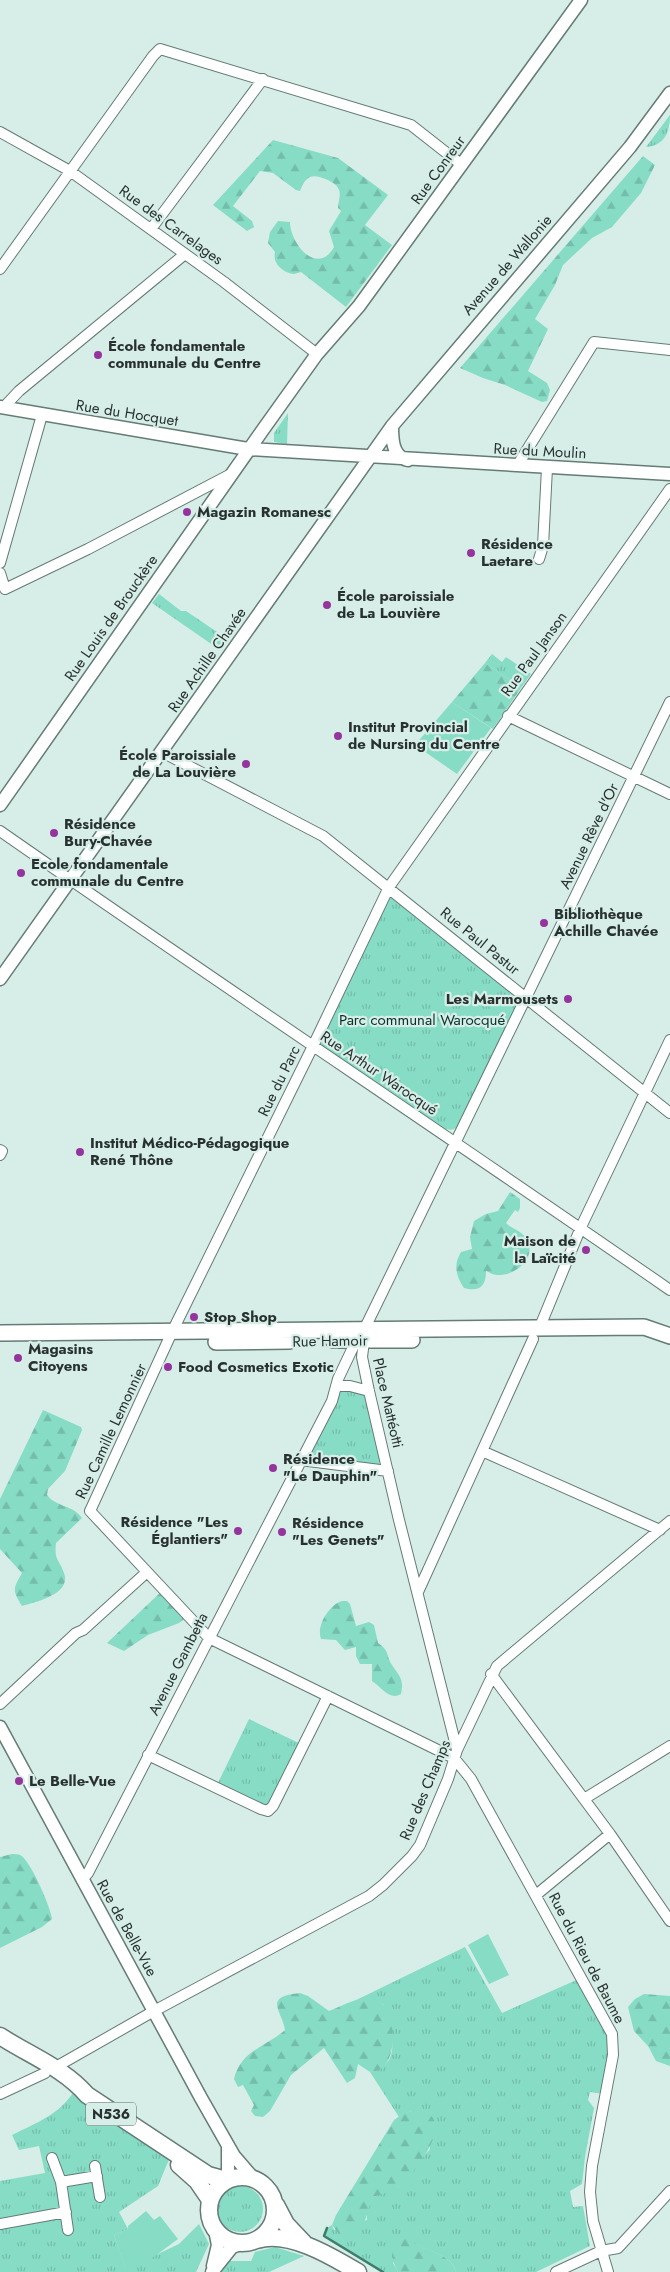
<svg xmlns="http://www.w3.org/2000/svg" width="670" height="2272" font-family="Jost,sans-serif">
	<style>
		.grass { fill: url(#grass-tufts) }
		.forest { fill: url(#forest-firs) }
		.garden { fill: #86dcc5 }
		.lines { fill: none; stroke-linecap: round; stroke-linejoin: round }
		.stream { stroke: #3d7d6d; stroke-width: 2.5 }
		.minor-casing { stroke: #657b75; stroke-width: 12 }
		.tertiary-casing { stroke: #657b75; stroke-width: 15 }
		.secondary-casing { stroke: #657b75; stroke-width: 18 }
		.primary-casing { stroke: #657b75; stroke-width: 19 }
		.minor { stroke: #fff; stroke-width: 10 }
		.tertiary { stroke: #fff; stroke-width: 12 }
		.secondary { stroke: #fff; stroke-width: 15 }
		.primary { stroke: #fff; stroke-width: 16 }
		.poi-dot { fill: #95349c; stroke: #d6eee7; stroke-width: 2 }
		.labels { text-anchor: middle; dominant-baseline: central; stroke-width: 4.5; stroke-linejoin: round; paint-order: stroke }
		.shield { fill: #d6eee7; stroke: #5c6a66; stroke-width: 1 }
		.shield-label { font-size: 14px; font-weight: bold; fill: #28312f }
		.street-label { font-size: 15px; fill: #28312f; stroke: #d6eee7 }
		.poi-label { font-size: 15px; font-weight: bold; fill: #28312f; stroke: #d6eee7; text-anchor: start }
		.park-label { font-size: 15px; fill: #083229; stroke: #d6eee7 }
	</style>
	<defs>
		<pattern id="grass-tufts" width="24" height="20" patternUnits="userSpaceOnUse" patternTransform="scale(1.25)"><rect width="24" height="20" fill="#86dcc5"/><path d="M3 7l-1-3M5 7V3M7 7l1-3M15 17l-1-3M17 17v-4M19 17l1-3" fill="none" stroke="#74bdaa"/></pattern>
		<pattern id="forest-firs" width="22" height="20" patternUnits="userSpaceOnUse" patternTransform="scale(1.25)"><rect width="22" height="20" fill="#86dcc5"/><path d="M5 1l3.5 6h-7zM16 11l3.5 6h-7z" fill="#74bdaa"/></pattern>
	</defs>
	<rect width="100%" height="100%" fill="#d6eee7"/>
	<path class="grass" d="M 670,115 C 670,131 665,146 646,147 Z
		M 288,413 L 287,444 L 274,442 L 274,433 Z
		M 159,594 L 181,611 L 186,611 L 229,640 L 220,650 L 152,603 Z
		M 492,654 L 502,662 L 506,657 L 531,674 L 521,688 L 485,663 Z
		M 388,897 L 396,899 L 516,996 L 518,1006 L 461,1124 C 455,1130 451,1131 443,1128 L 322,1047 L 321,1037 Z
		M 342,1389 L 364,1392 L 381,1461 L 378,1465 L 310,1458 L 309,1455 Z
		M 249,1719 L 303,1745 L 271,1809 L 216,1787 Z
		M 465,1947 L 502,2013 L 581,1978 L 612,2034 L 604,2094 L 590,2092 L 588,2100 L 594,2108 L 585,2157 L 582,2184 L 570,2191 L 573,2207 L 583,2206 L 590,2246 L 536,2272 L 456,2272 C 451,2251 420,2251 406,2238 L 393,2263 L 398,2272 L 383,2272 L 324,2236 L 327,2228 L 332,2225 L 334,2230 L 367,2220 L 367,2210 L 373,2197 L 398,2187 L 430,2149 L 424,2113 C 415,2110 406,2111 399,2117 L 370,2072 C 406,2064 389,2028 383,2004 C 370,1997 361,1999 348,2004 Z
		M 75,2090 L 170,2157 L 158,2186 L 119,2212 L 128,2229 L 114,2235 L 126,2269 L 179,2244 L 199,2224 L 209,2244 L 196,2272 L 0,2272 L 0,2181 L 45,2173 L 39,2146 L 19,2150 L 12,2135 C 38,2122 59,2115 75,2090 Z
		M217 2209a23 23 0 1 1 46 0a23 23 0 1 1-46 0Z
		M 275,2247 L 304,2256 L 269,2272 L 221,2272 L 229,2261 L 251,2261 L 255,2252 Z"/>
	<path class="forest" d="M 273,140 L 338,158 L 388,195 L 365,225 L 392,245 L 346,307 L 301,272 L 294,274 C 284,273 272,264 275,252 L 268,243 L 270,232 L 278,221 L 290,222 C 290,243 317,277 334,247 L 329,231 L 341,211 L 338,208 C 338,201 342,194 338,188 C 336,184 331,182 328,180 C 312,173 306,175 300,191 L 296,190 L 273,173 L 260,171 L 233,206 L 252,221 L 254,227 L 247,231 L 213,205 Z
		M 643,156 L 655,165 L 641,193 L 612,227 L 592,238 L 563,265 L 555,285 L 535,319 L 548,329 L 528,371 L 547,383 L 550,390 L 547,401 L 542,402 L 505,385 L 483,378 L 460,368 Z
		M 485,663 L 521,688 L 493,729 L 452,702 Z
		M 510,1192 L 520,1199 L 520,1208 L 518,1212 L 515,1210 L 506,1223 C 513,1230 523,1231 527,1240 C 537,1259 515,1276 497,1275 C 493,1275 489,1272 486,1271 C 486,1287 479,1292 464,1288 C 456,1276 453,1265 461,1252 L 472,1249 L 470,1237 L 474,1221 L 486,1214 L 498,1211 Z
		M 43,1410 L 81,1427 L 82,1430 L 65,1471 L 48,1489 L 47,1495 C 56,1507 73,1505 82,1518 L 56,1543 C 54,1561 59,1559 64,1573 C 72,1594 36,1602 22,1606 C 12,1590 13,1589 22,1573 L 0,1549 L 0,1499 Z
		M 162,1591 L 187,1617 L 179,1623 L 148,1635 L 124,1651 L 107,1643 Z
		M 342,1601 L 347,1601 L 350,1604 L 356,1626 L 369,1622 L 374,1625 L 378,1643 C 390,1651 386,1656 392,1665 C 400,1677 404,1679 401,1694 C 390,1701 381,1687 372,1681 L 372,1664 L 360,1664 L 356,1656 L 356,1647 L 345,1650 L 336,1640 L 321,1639 C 316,1626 329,1605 342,1601 Z
		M 12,1854 C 12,1854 19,1854 20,1855 C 30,1859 51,1908 52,1919 L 42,1927 L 0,1948 L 0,1857 Z
		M 300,1993 L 308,1996 L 329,2011 C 342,2006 360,1995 374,1999 C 396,2004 399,2057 381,2069 C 378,2071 373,2071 370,2072 L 358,2064 L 355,2078 L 347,2083 L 324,2048 L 291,2075 L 270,2111 L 263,2117 L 255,2116 L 251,2111 L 254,2105 L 243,2085 L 238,2087 L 234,2079 C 241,2050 266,2047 285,2030 C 282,2010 262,1997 300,1993 Z
		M 644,1994 L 670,1996 L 670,2066 L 656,2061 L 648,2046 L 634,2031 L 628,2007 L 635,1999 Z
		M 412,2111 C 464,2110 416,2173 398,2187 C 392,2192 381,2194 373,2197 C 368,2209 367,2220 359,2232 L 339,2234 L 332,2225 L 336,2215 L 394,2120 L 404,2113 Z
		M 406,2237 C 420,2251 451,2251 456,2272 L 398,2272 C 391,2259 390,2251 396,2238 Z"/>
	<path class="garden" d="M 452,702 L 491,728 L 457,774 L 415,745 Z
		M 488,1934 L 509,1975 L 489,1984 L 468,1945 Z
		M 146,2211 L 154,2220 L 160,2216 L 178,2239 L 155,2256 L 126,2270 L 114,2235 L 128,2229 L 128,2226 Z"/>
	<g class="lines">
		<path class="stream" d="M 327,2228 L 324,2236 L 383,2272"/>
		<g class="minor-casing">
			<path id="minor" d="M 0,132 L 70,171 L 224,282 L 317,354
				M 151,229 L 263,79
				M 0,269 L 153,56 L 160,49 L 411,125 L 462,165
				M 3,408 L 19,391 L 185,254
				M 517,466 L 594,342 L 670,350
				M 539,559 L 543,546 L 547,468
				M 0,563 L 42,415
				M 0,573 L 5,589
				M 5,589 L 88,549 L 231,474
				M 508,716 L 670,794
				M 162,752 L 323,836 L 670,1113
				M 0,831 C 222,986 448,1136 670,1290
				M 0,1150 L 2,1151 L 0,1155
				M 539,1329 L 581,1227 L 670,1040
				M 336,1386 L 350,1386 L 369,1391
				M 482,1451 L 660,1530
				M 300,1460 L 388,1471
				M 418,1592 L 533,1339
				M 491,1674 L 610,1834 L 670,1921
				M 0,1704 L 76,1633 L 83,1630 L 147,1572
				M 457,1750 L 399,1520 L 369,1391 L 362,1357 L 364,1341 L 362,1334 L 670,702
				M 148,1755 L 261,1809 L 268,1811 L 273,1806 L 328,1696
				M 584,1799 L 670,1746
				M 82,1880 L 88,1873 L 332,1401 L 338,1379 L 356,1341 L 360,1337
				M 536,1895 L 610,1834
				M 54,2068 L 154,2011 L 369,1896 L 383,1885 L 412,1856 L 420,1845 L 448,1779 L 457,1750 L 497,1666 L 670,1521
				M 0,2094 L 45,2073
				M 52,2158 L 61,2182 L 68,2230
				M 95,2166 L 100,2197
				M 61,2182 L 97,2176
				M 0,2224 L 66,2212
				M 556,2272 L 601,2251 L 618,2248 L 670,2191
				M 608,2272 L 593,2221 L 590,2192 L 592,2166 L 613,2055 L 612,2034 L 471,1779 L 454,1758 L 209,1638 L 90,1511 L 172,1332 L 313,1046 L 389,887 L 670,489"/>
		</g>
		<g class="tertiary-casing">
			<path id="tertiary" d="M 0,407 L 248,449 L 670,474
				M 392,426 C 392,438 392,457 408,460
				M 0,805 L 262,431 L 317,354 L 359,306 L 581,0
				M 0,979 L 392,426 L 630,147 L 670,93
				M 0,1727 L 201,2098 L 234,2156 L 253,2178
				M 228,2147 L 228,2179
				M 213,2266 L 218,2245 L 215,2230
				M 212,2272 L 232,2247 L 243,2243"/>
		</g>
		<g class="secondary-casing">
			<path id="secondary" d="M 0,1333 L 644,1327 L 670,1336
				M 333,1340 L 412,1340
				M 216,1342 L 290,1341"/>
		</g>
		<g class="primary-casing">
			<path id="primary" d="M 0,2036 C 29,2055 64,2068 87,2095 L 208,2175 L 226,2180
				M 179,2165 L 197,2181 L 210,2200
				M209 2210a33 33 0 1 1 66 0a33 33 0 1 1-66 0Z
				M 276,2205 L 286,2224 L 304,2243
				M 257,2240 C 288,2230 331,2256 358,2272"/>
		</g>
		<use href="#minor" class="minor"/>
		<use href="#tertiary" class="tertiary"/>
		<use href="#secondary" class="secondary"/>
		<use href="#primary" class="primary"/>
	</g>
	<g class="poi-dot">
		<circle cx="98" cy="355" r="5"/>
		<circle cx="187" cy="512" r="5"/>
		<circle cx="471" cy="553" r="5"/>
		<circle cx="327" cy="605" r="5"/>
		<circle cx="338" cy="736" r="5"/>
		<circle cx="246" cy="764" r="5"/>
		<circle cx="54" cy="833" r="5"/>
		<circle cx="21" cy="873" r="5"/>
		<circle cx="544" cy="923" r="5"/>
		<circle cx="568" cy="999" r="5"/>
		<circle cx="80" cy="1152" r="5"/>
		<circle cx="586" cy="1250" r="5"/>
		<circle cx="194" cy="1317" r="5"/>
		<circle cx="18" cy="1358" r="5"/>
		<circle cx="168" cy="1367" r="5"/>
		<circle cx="273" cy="1468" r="5"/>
		<circle cx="238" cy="1531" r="5"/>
		<circle cx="282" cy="1532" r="5"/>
		<circle cx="19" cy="1781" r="5"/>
	</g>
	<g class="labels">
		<rect class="shield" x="86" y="2102.5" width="50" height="23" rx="4"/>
		<g class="shield-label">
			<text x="111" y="2114">N536</text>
		</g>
		<g class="street-label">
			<text transform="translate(438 170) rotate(-54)">Rue Conreur</text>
			<text transform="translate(171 225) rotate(36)">Rue des Carrelages</text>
			<text transform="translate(507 265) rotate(-49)">Avenue de Wallonie</text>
			<text transform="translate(127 413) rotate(9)">Rue du Hocquet</text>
			<text transform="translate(540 451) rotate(3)">Rue du Moulin</text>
			<text transform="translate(111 618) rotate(-55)">Rue Louis de Brouckère</text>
			<text transform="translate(534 654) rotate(-54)">Rue Paul Janson</text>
			<text transform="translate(207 660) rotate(-55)">Rue Achille Chavée</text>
			<text transform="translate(589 836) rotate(-64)">Avenue Rêve d'Or</text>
			<text transform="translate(480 941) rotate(39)">Rue Paul Pastur</text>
			<text transform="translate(379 1073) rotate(34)">Rue Arthur Warocqué</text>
			<text transform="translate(279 1081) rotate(-64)">Rue du Parc</text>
			<text transform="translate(330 1341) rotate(-1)">Rue Hamoir</text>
			<text transform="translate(388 1403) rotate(77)">Place Mattéotti</text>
			<text transform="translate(111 1431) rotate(-65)">Rue Camille Lemonnier</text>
			<text transform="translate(178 1664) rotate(-63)">Avenue Gambetta</text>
			<text transform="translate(425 1790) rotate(-67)">Rue des Champs</text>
			<text transform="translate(127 1928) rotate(61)">Rue de Belle-Vue</text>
			<text transform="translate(587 1958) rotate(62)">Rue du Rieu de Baume</text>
		</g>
		<g class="poi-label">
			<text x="108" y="346">École fondamentale<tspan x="108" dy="17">communale du Centre</tspan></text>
			<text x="197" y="512">Magazin Romanesc</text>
			<text x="481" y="544">Résidence<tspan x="481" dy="17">Laetare</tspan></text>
			<text x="337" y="596">École paroissiale<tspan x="337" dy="17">de La Louvière</tspan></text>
			<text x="348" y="727">Institut Provincial<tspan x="348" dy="17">de Nursing du Centre</tspan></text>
			<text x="236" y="755" text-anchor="end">École Paroissiale<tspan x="236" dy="17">de La Louvière</tspan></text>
			<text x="64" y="824">Résidence<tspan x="64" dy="17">Bury-Chavée</tspan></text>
			<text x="31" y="864">Ecole fondamentale<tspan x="31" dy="17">communale du Centre</tspan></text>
			<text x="554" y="914">Bibliothèque<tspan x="554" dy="17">Achille Chavée</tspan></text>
			<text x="558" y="999" text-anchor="end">Les Marmousets</text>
			<text x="90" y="1143">Institut Médico-Pédagogique<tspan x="90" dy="17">René Thône</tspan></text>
			<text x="576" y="1241" text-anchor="end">Maison de<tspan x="576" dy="17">la Laïcité</tspan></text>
			<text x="204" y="1317">Stop Shop</text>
			<text x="28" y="1349">Magasins<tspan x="28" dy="17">Citoyens</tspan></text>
			<text x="178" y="1367">Food Cosmetics Exotic</text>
			<text x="283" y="1459">Résidence<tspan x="283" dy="17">"Le Dauphin"</tspan></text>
			<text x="228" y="1522" text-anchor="end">Résidence "Les<tspan x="228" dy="17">Églantiers"</tspan></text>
			<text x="292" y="1523">Résidence<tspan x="292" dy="17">"Les Genets"</tspan></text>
			<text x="29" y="1781">Le Belle-Vue</text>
		</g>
		<g class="park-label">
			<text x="422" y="1020">Parc communal Warocqué</text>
		</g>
	</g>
</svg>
